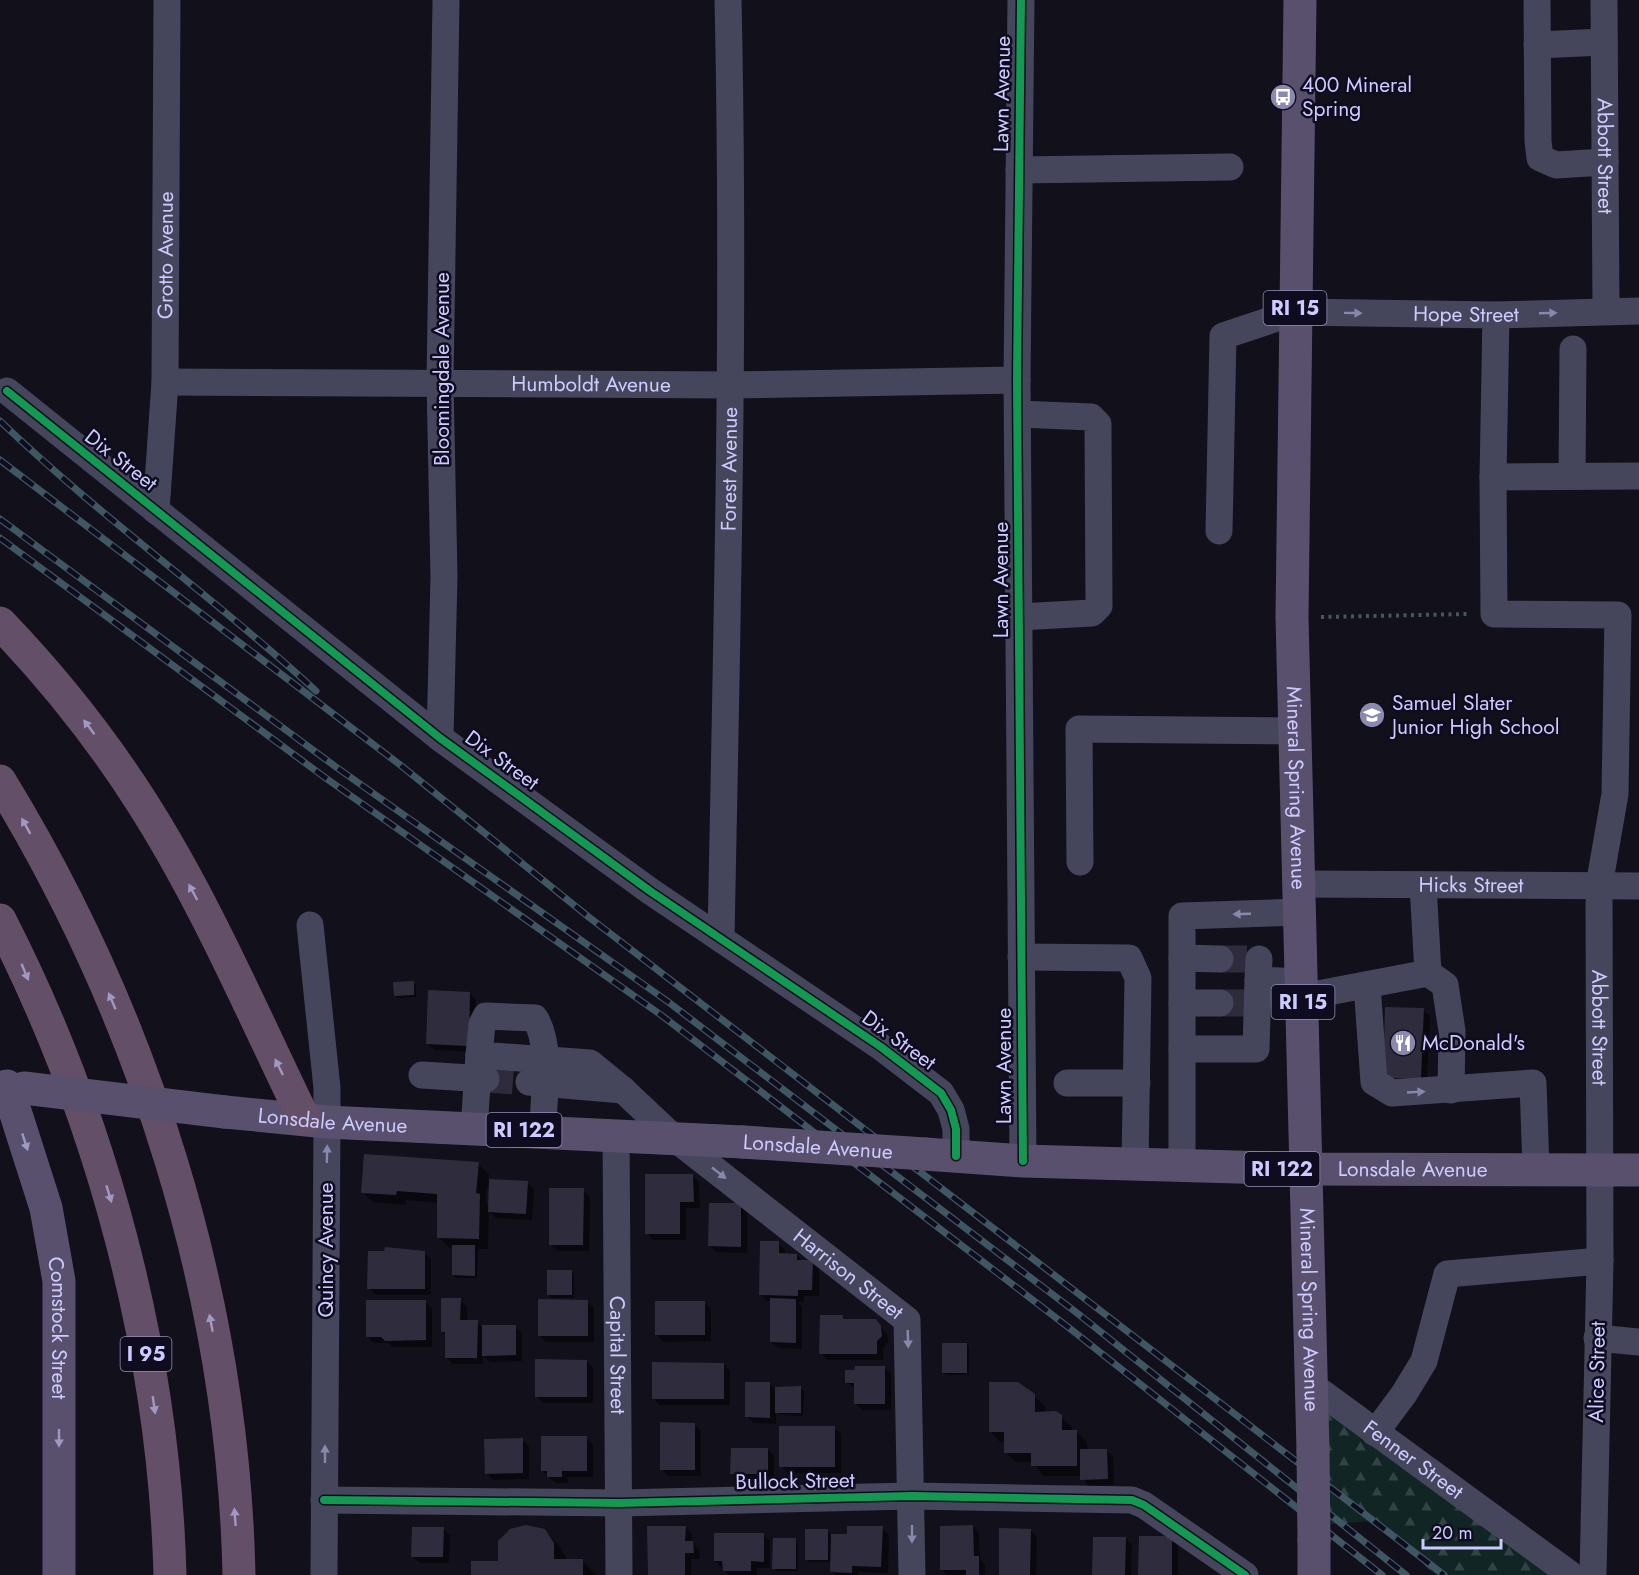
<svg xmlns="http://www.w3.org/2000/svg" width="1639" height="1575" font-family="Jost,sans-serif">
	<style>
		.forest { fill: url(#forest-firs) }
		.shadow { fill: #0007; fill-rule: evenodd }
		.building { fill: #2f2d3d }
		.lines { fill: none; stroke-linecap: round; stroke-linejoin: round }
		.minor-tunnel { stroke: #2e2c3c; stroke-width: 27; stroke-dasharray: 27 14; stroke-linecap: butt }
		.path { stroke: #475661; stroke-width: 4; stroke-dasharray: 3 4.5; stroke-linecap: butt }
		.minor { stroke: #45465b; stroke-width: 27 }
		.major { stroke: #59506d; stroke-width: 33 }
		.highway { stroke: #644f68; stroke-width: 33 }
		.rail-casing { stroke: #3f5663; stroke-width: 7 }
		.rail { stroke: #0e0c1e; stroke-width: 4.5; stroke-dasharray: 14; stroke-linecap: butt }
		.major-bridge { stroke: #59506d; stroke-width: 33 }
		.cycleway-casing { stroke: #0e0c1e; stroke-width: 11 }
		.cycleway { stroke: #139951; stroke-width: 8 }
		.oneway { fill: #8888ac }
		.oneway2 { fill: #a299c2 }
		.oneway3 { fill: #9e99c4 }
		.labels { text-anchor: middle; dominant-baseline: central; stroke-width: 5; stroke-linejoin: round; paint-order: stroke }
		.shield { fill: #0e0c1e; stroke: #9391bb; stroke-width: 1.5 }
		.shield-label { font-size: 20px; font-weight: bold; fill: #cccafe }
		.poi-label { font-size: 21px; fill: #cccafe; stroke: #0e0c1e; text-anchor: start }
		.street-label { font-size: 21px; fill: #cccafe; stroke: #0e0c1e }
	</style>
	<defs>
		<pattern id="forest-firs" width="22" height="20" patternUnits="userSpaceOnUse" patternTransform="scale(1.5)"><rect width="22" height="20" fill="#102524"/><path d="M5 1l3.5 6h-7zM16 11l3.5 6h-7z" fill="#324345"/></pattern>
	</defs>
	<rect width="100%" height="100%" fill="#12101a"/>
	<path class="forest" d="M 1320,1392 L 1565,1575 L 1436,1575 L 1372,1521 L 1312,1526 Z"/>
	<path class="shadow" d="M 413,982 L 416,985 L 416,997 L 398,998 L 395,996 Z
		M 470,993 L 476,1000 L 475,1052 L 435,1050 L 428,1044 Z
		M 1423,1010 L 1430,1016 L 1427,1085 L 1384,1077 Z
		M 478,1164 L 489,1174 L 488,1181 L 527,1183 L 534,1189 L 532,1220 L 496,1218 L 489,1211 L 488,1249 L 478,1249 L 477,1278 L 456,1278 L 453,1275 L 454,1248 L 449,1248 L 439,1237 L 439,1203 L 406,1200 L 406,1205 L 373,1202 L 362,1192 ZM 487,1187 L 490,1187 L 489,1205 L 486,1202 Z
		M 693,1176 L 699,1182 L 700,1208 L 686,1208 L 686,1240 L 653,1240 L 647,1233 Z
		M 583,1190 L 590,1197 L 589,1251 L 557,1251 L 550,1244 Z
		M 741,1205 L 747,1211 L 747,1253 L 716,1252 L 710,1246 Z
		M 778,1243 L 785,1250 L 785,1255 L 796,1255 L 803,1261 L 812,1261 L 819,1268 L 819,1296 L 804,1296 L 804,1302 L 798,1302 L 802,1307 L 802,1349 L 778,1348 L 771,1342 L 771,1301 L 767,1301 L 761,1295 Z
		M 424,1252 L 431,1259 L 431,1295 L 376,1295 L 369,1288 Z
		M 571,1272 L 574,1274 L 574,1298 L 551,1298 L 548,1295 Z
		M 460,1300 L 467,1307 L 467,1322 L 477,1322 L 482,1327 L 515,1326 L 522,1333 L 522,1361 L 490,1362 L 483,1355 L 483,1364 L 453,1364 L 447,1358 L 447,1337 L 442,1332 Z
		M 425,1301 L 432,1308 L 432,1347 L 393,1347 L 389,1343 L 374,1343 L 367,1336 Z
		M 587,1301 L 594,1308 L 594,1342 L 546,1342 L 539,1335 Z
		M 704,1302 L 711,1309 L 711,1341 L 663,1342 L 657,1335 Z
		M 842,1317 L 846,1321 L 875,1321 L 882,1328 L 887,1334 L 888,1343 L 883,1348 L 883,1360 L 827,1360 L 821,1353 Z
		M 967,1344 L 969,1347 L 969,1375 L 946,1375 L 943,1372 Z
		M 587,1361 L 593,1368 L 593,1403 L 544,1403 L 537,1397 Z
		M 724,1364 L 730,1371 L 730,1405 L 660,1405 L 654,1399 Z
		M 884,1367 L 891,1374 L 891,1410 L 862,1410 L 856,1403 L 856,1389 L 846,1382 Z
		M 769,1383 L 777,1391 L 801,1388 L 804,1391 L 803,1416 L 780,1415 L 776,1412 L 776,1424 L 754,1423 L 747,1417 Z
		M 1034,1396 L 1045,1406 L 1045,1413 L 1061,1417 L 1072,1427 L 1072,1432 L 1077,1432 L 1087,1442 L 1087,1451 L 1107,1451 L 1113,1457 L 1114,1485 L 1088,1486 L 1082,1476 L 1043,1476 L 1033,1462 L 1016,1462 L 1005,1452 L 1005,1442 L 1000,1442 L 990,1431 Z
		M 694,1424 L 701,1431 L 701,1476 L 668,1476 L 661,1469 Z
		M 834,1428 L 841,1434 L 841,1473 L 788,1473 L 781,1466 Z
		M 586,1438 L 593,1444 L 593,1477 L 568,1477 L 568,1483 L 556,1483 L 542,1471 Z
		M 522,1440 L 529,1446 L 529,1479 L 493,1480 L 486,1473 Z
		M 768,1449 L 774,1456 L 774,1480 L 739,1480 L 732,1473 Z
		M 685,1527 L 692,1534 L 692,1543 L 699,1549 L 700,1559 L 691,1559 L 691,1575 L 649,1575 Z
		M 973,1527 L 979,1533 L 980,1559 L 985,1564 L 985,1575 L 947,1575 L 942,1570 Z
		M 443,1528 L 450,1535 L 449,1563 L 420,1563 L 413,1557 Z
		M 882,1528 L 889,1535 L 888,1573 L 858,1572 L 858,1575 L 835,1575 L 831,1571 L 832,1562 L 809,1562 L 806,1559 L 828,1530 L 831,1536 L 848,1536 Z
		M 544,1530 L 559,1545 L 567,1560 L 582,1560 L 596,1575 L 472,1575 L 499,1562 Z
		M 1030,1530 L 1037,1537 L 1036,1575 L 1000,1575 Z
		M 763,1535 L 770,1541 L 770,1568 L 757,1568 L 757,1575 L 729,1575 L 715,1561 Z
		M 1125,1538 L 1132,1545 L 1131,1575 L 1094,1575 Z
		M 1171,1538 L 1178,1545 L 1178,1575 L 1140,1575 Z
		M 795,1540 L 798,1543 L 798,1571 L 777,1571 L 774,1568 Z"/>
	<path class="building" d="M 414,981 L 414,995 L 394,996 L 393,982 Z
		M 428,990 L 470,992 L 469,1046 L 426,1044 Z
		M 1385,1007 L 1424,1008 L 1421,1079 L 1383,1078 Z
		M 364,1154 L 479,1162 L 476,1193 L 480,1194 L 479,1239 L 437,1238 L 437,1194 L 397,1191 L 396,1195 L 361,1193 Z
		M 645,1174 L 693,1174 L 694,1202 L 680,1202 L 680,1234 L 645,1234 Z
		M 489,1179 L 528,1181 L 526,1214 L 488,1212 Z
		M 549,1188 L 584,1188 L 583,1245 L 549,1245 Z
		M 709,1203 L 741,1203 L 741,1247 L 708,1246 Z
		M 760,1241 L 779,1241 L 779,1253 L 797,1254 L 797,1260 L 813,1260 L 812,1290 L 798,1290 L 798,1296 L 759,1295 Z
		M 452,1245 L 475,1245 L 475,1276 L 452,1275 Z
		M 385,1247 L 425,1251 L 425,1289 L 367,1289 L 368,1251 L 384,1251 Z
		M 547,1270 L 572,1270 L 572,1295 L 547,1295 Z
		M 441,1298 L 461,1298 L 460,1320 L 478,1320 L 477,1358 L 445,1358 L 445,1332 L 441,1332 Z
		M 770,1298 L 796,1299 L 796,1343 L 770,1342 Z
		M 538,1299 L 588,1300 L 588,1336 L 538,1336 Z
		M 366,1300 L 426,1300 L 426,1340 L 385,1341 L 381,1337 L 366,1337 Z
		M 655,1301 L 705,1301 L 705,1335 L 655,1335 Z
		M 820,1315 L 843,1315 L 843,1319 L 876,1319 L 881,1326 L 882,1336 L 877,1341 L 877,1354 L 819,1354 Z
		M 482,1325 L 516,1325 L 516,1355 L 482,1356 Z
		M 942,1343 L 967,1343 L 967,1373 L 942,1373 Z
		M 535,1359 L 587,1360 L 587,1397 L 535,1397 Z
		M 652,1362 L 724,1363 L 724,1399 L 652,1399 Z
		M 855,1366 L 885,1366 L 885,1404 L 854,1404 L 854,1383 L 845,1383 L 845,1370 L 854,1370 Z
		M 745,1382 L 770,1382 L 770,1418 L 745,1417 Z
		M 989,1382 L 1018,1382 L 1035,1394 L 1035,1412 L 1056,1411 L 1062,1415 L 1062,1430 L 1077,1430 L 1077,1466 L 1031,1466 L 1031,1453 L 1004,1453 L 1004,1432 L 989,1432 Z
		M 801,1386 L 801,1413 L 775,1413 L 775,1387 Z
		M 660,1422 L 695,1423 L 695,1470 L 660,1470 Z
		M 779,1426 L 835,1426 L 835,1467 L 779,1467 Z
		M 541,1436 L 587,1436 L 587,1471 L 562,1471 L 562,1477 L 547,1477 L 547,1471 L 541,1471 Z
		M 523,1438 L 523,1473 L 485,1474 L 484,1439 Z
		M 731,1448 L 768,1448 L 768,1474 L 730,1474 Z
		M 1080,1449 L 1107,1449 L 1108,1479 L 1080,1480 Z
		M 526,1525 L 545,1529 L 554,1543 L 554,1559 L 583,1559 L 583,1575 L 471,1575 L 471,1561 L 498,1561 L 498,1541 L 510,1529 Z
		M 973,1525 L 974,1556 L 979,1556 L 979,1575 L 966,1575 L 966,1570 L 940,1570 L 940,1526 Z
		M 647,1526 L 686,1526 L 685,1541 L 693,1541 L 694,1553 L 685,1553 L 685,1575 L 648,1575 Z
		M 847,1526 L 883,1526 L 881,1567 L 852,1566 L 852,1573 L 830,1572 L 831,1534 L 847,1534 Z
		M 412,1527 L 444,1527 L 443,1557 L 411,1557 Z
		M 999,1528 L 1031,1529 L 1030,1575 L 999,1575 Z
		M 805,1529 L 828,1529 L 828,1560 L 805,1560 Z
		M 714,1533 L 764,1533 L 764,1562 L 751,1561 L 751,1571 L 723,1571 L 722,1561 L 714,1561 Z
		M 1139,1536 L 1172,1536 L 1172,1575 L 1138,1575 Z
		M 1093,1537 L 1126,1537 L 1125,1575 L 1092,1575 Z
		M 773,1538 L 796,1538 L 796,1569 L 772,1569 Z"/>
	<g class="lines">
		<path class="minor-tunnel" d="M 1220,959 L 1259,959
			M 1220,1003 L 1257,1003
			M 486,1079 L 529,1082"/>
		<path class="path" d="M 1321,617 L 1469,614"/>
		<g class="minor">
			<path d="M 1021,0 L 1017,380 L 1023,1161"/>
			<path d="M 1537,0 L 1538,141 L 1540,158 L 1556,165 L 1605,162"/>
			<path id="s1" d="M 1604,0 L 1606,311"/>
			<path d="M 1537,45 L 1604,42"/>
			<path d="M 1019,170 L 1230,167"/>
			<path id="s2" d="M 1496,315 L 1493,477 L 1494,614 L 1618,615 L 1615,794 L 1599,886 L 1600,1261 L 1593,1575"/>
			<path id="s3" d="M 165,382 L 729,385 L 1017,380"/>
			<path d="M 7,391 L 440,738 L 650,891 L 881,1047 L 941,1093 L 951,1110 L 956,1129 L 956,1156"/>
			<path d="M 1018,414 L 1091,417 L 1098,424 L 1099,606 L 1092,613 L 1019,617"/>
			<path d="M 1572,476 L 1573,349"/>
			<path d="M 1493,477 L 1639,476"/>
			<path id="s4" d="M 156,511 L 165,382 L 167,0"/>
			<path id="s5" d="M 1219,531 L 1223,336 L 1295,312 L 1496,315 L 1639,311"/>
			<path d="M 440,738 L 444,577 L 440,381 L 446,0"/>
			<path d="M 1080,862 L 1079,729 L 1296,731"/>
			<path id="s6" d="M 1301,884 L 1639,886"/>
			<path d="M 1423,885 L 1428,973"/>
			<path d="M 310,925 L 327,1088 L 327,1122 L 324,1575"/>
			<path id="s7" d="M 721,939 C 727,626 735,313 728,0"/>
			<path d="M 1021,957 L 1129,958 L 1138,978 L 1135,1164"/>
			<path d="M 1182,958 L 1220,959"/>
			<path d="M 1259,959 L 1258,980 L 1302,982"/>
			<path d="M 1367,985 L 1374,1082 L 1392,1093 L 1533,1083 L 1536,1169"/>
			<path d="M 1302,997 L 1428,973 L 1445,985 L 1452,1031 L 1451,1090"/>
			<path d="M 1182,1003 L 1220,1003"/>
			<path d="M 1182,1049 L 1256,1049 L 1258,980"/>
			<path d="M 422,1075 L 486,1079"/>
			<path d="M 529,1082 L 623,1090"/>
			<path d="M 1067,1083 L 1137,1083"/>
			<path d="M 474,1129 L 479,1055"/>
			<path id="s8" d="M 543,1130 C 543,1095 553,1049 535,1018 L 486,1016 L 482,1024 L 479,1055 L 590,1063 L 623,1090 L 673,1137 L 907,1320 L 912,1575"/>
			<path id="s9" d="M 616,1135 L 619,1575"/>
			<path d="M 1182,1165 L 1182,916 L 1301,912"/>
			<path d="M 1597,1338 L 1639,1342"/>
			<path id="s10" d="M 1314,1387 L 1571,1575"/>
			<path d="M 1375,1433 L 1404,1394 L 1424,1361 L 1447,1274 L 1600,1261"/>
			<path d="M 324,1500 L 620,1503 L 912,1496 L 1132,1500 L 1144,1505 L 1245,1575"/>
		</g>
		<g class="major">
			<path id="s11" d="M 1300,0 L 1292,617 L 1313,1451"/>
			<path id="s12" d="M 7,1086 L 46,1208 L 59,1281 L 59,1575"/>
			<path id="s13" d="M 225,1112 L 327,1122 L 743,1142"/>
			<path id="s14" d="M 925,1154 L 1023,1161 L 1306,1169 L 1639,1170"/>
			<path d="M 1314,1575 L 1314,1540"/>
		</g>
		<path class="highway" d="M 0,623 C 52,677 100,737 141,801 C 205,901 252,1012 304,1119
			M 0,781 C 145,1018 233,1297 239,1575
			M 0,920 C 102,1119 164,1351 170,1575"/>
		<g class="rail-casing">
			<path id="rail" d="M 0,421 C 100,517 214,597 316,691
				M 0,460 L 399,764 L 590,918 L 1444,1575
				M 0,519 L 336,767 L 667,1001 L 1077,1313 L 1406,1575
				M 0,538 L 327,779 L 661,1015 L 1068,1327 L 1382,1575"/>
		</g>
		<use href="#rail" class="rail"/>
		<g class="major-bridge">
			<path d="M 24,1088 L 225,1112"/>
			<path id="s15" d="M 743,1142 L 925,1154"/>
			<path d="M 1313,1451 L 1314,1540"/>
		</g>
		<g class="cycleway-casing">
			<path id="cycleway" d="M 1021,0 L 1017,380 L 1023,1161
				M 7,391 L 440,738 L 650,891 L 881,1047 L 941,1093 L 951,1110 L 956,1129 L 956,1156
				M 324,1500 L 620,1503 L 912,1496 L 1132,1500 L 1144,1505 L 1245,1575"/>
		</g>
		<use href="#cycleway" class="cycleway"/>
	</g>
	<defs><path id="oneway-solid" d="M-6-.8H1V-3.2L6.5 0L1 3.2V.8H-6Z" transform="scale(1.5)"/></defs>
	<g class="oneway">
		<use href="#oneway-solid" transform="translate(1353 313) rotate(1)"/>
		<use href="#oneway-solid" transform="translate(1548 313) rotate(-2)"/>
		<use href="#oneway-solid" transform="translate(1242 914) rotate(178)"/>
		<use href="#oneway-solid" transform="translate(1416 1092) rotate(-3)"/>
		<use href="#oneway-solid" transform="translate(327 1154) rotate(-89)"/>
		<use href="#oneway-solid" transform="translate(719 1173) rotate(38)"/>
		<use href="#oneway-solid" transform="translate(908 1339) rotate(88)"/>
		<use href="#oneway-solid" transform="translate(325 1454) rotate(-90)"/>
		<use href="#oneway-solid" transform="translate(912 1534) rotate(90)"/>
	</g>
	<g class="oneway2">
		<use href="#oneway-solid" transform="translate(89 727) rotate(-127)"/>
		<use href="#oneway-solid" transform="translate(26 826) rotate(-119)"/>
		<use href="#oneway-solid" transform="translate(193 892) rotate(-118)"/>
		<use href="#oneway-solid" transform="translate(25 972) rotate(67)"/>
		<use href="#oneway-solid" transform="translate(112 1001) rotate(-113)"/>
		<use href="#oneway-solid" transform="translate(279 1067) rotate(-116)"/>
		<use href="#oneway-solid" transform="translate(109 1194) rotate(73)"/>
		<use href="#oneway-solid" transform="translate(211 1323) rotate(-101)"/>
		<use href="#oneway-solid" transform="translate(154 1405) rotate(82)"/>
		<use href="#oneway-solid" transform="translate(235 1517) rotate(-94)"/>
	</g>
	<g class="oneway3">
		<use href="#oneway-solid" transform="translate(25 1142) rotate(72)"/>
		<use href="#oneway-solid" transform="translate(59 1438) rotate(90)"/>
	</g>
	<defs>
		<g id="bus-disc" transform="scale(1.35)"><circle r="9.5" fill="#8b89ae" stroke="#0e0c1e"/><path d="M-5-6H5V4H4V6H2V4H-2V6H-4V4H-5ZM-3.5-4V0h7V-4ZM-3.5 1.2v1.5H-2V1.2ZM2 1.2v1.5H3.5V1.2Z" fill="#fff"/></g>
		<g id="school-disc" transform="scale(1.35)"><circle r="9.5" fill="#8b89ae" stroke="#0e0c1e"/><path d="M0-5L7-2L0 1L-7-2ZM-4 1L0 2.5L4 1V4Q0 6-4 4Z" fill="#fff"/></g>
		<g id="restaurant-disc" transform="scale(1.35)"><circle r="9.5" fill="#8b89ae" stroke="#0e0c1e"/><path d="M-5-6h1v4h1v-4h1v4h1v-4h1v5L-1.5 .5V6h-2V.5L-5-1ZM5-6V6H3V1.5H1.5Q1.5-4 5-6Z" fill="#fff"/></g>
	</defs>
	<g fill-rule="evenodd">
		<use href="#bus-disc" x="1283" y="97"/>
		<use href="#school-disc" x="1372" y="715"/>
		<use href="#restaurant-disc" x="1403" y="1043"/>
	</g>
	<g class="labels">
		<g class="shield">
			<rect x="1263.5" y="291" width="63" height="34" rx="4.5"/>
			<rect x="1271.5" y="985" width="63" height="34" rx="4.5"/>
			<rect x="486.5" y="1113" width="75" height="34" rx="4.5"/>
			<rect x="1244.5" y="1152" width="75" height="34" rx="4.5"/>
			<rect x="120.5" y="1337" width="51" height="34" rx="4.5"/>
		</g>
		<g class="shield-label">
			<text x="1295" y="308">RI 15</text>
			<text x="1303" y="1002">RI 15</text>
			<text x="524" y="1130">RI 122</text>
			<text x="1282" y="1169">RI 122</text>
			<text x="146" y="1354">I 95</text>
		</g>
		<g class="poi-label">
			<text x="1302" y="85">400 Mineral<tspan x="1302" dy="24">Spring</tspan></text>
			<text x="1392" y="703">Samuel Slater<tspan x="1392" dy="24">Junior High School</tspan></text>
			<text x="1422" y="1043">McDonald's</text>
		</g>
		<g class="street-label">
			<text transform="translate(1002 94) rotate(-89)">Lawn Avenue</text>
			<text stroke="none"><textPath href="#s1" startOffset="156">Abbott Street</textPath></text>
			<text stroke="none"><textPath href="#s4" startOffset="256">Grotto Avenue</textPath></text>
			<text stroke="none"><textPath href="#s5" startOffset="442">Hope Street</textPath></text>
			<text transform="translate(442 369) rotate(-90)">Bloomingdale Avenue</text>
			<text stroke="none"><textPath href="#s3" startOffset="426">Humboldt Avenue</textPath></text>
			<text transform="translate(121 460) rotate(38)">Dix Street</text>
			<text stroke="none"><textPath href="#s7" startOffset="470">Forest Avenue</textPath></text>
			<text transform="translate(1001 580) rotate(-90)">Lawn Avenue</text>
			<text transform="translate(502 760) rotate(36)">Dix Street</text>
			<text stroke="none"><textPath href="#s11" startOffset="788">Mineral Spring Avenue</textPath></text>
			<text stroke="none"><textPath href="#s6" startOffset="170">Hicks Street</textPath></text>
			<text stroke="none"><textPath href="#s2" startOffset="837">Abbott Street</textPath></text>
			<text transform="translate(899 1040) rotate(36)">Dix Street</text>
			<text transform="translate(1004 1066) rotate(-90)">Lawn Avenue</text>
			<text stroke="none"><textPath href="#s13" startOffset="108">Lonsdale Avenue</textPath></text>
			<text stroke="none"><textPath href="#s15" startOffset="75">Lonsdale Avenue</textPath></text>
			<text stroke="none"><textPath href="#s14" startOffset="488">Lonsdale Avenue</textPath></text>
			<text transform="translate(326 1250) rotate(-90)">Quincy Avenue</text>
			<text stroke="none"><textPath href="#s8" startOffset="648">Harrison Street</textPath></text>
			<text stroke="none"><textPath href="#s11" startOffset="1310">Mineral Spring Avenue</textPath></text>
			<text stroke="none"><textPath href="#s12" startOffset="249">Comstock Street</textPath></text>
			<text stroke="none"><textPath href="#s9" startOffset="220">Capital Street</textPath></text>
			<text transform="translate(1597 1372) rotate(-89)">Alice Street</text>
			<text stroke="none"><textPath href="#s10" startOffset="123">Fenner Street</textPath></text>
			<text transform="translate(795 1481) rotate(-1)">Bullock Street</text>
		</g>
	</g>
	<path d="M1423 1539v9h78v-9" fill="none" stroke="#cccafe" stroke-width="3"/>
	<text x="1432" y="1539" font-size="18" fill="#cccafe" stroke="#0e0c1e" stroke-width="4.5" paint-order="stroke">20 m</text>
</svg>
